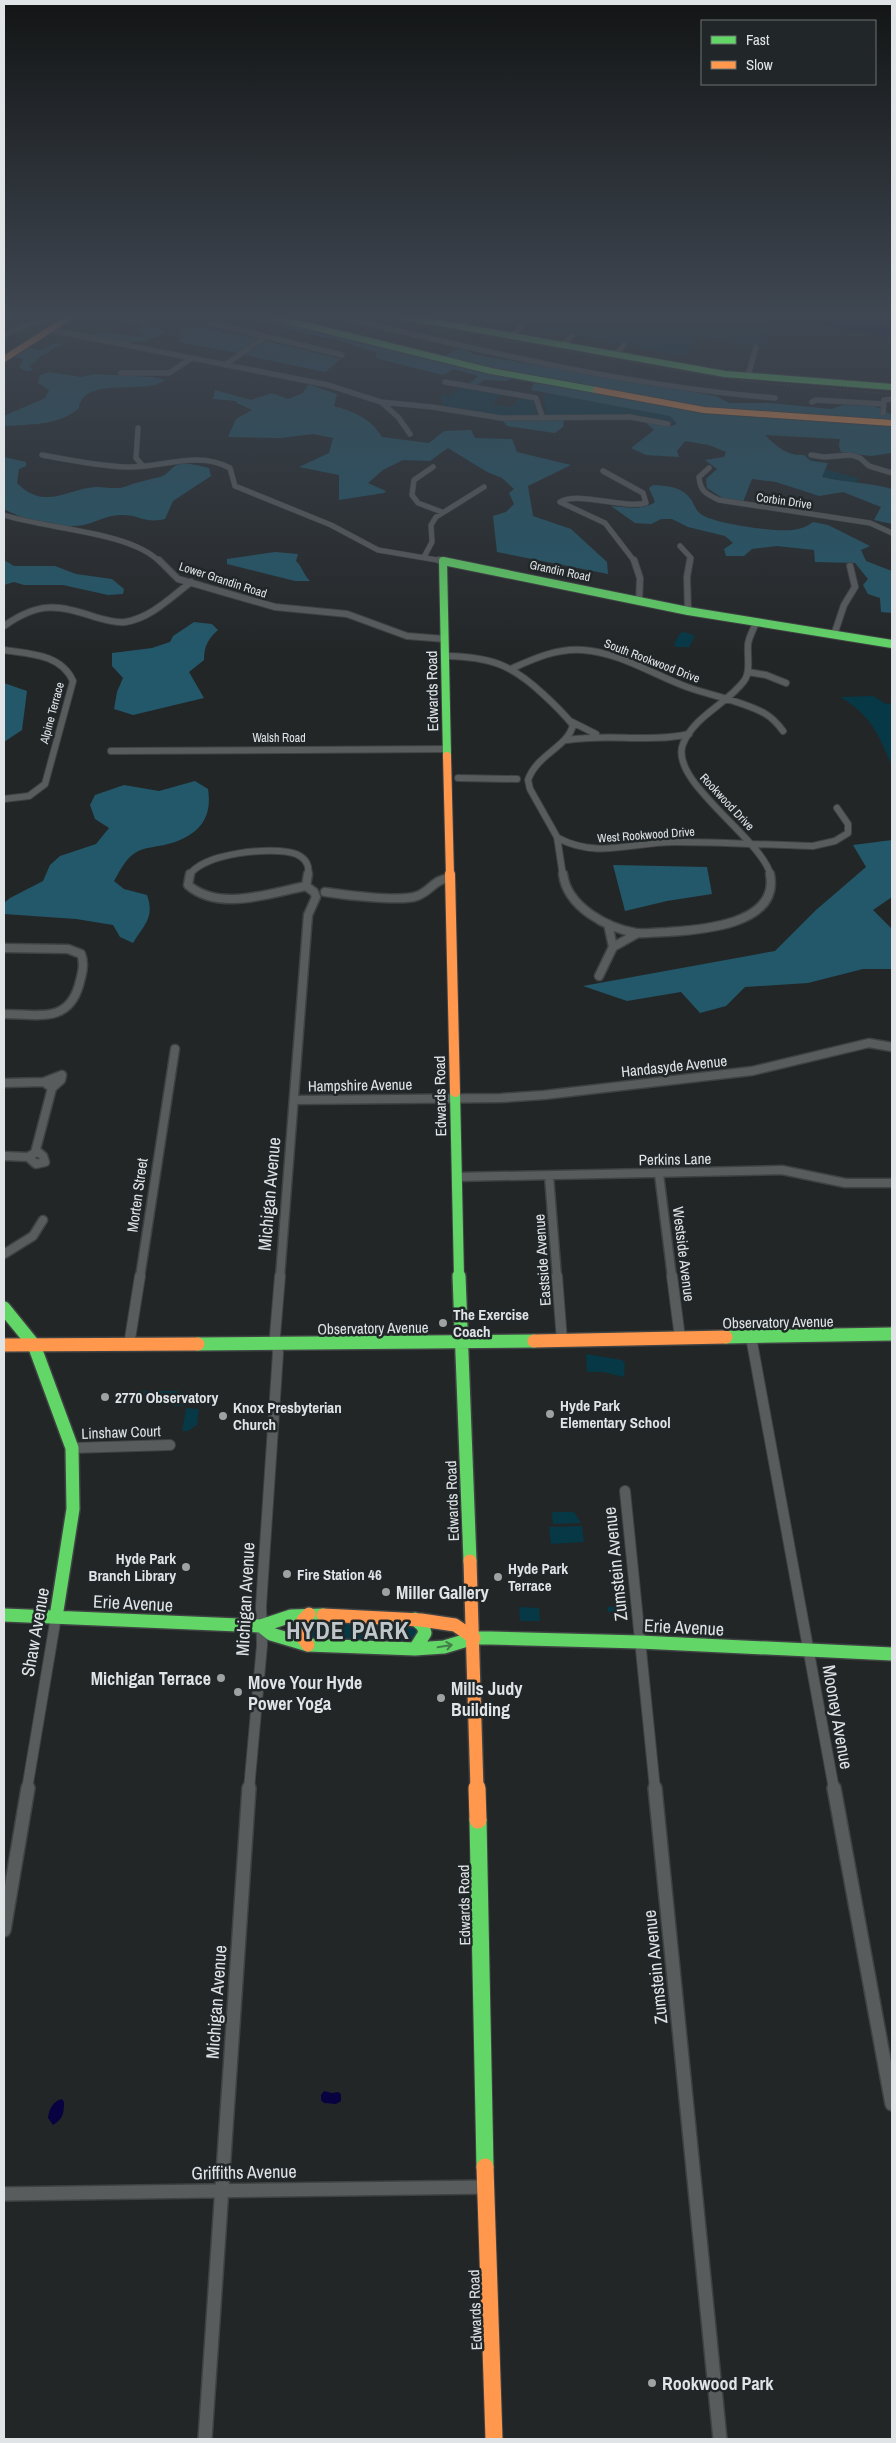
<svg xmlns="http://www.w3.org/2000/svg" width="896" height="2443" font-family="'Archivo Narrow',sans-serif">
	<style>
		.green { fill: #063846 }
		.forest { fill: #22586a }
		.water { fill: #080340 }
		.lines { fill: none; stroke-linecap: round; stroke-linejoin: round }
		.street-far4-casing { stroke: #3f4243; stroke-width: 6 }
		.street-far3-casing { stroke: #3f4243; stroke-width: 8 }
		.street-far2-casing { stroke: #3f4243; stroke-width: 11 }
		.street-far1-casing { stroke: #3f4243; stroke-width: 12 }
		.street-casing { stroke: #3f4243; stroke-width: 16 }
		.fast-far4-casing { stroke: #3f4243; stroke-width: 8 }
		.fast-far3-casing { stroke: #3f4243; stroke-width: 10 }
		.fast-far2-casing { stroke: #3f4243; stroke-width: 12 }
		.fast-far1-casing { stroke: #3f4243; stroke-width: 16 }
		.fast-casing { stroke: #3f4243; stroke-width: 19 }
		.slow-far4-casing { stroke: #3f4243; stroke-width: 8 }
		.slow-far3-casing { stroke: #3f4243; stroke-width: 10 }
		.slow-far2-casing { stroke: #3f4243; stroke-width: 12 }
		.slow-far1-casing { stroke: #3f4243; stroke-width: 16 }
		.slow-casing { stroke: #3f4243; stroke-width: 19 }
		.street-far4 { stroke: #595c5d; stroke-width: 5 }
		.street-far3 { stroke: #595c5d; stroke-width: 6 }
		.street-far2 { stroke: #595c5d; stroke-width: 8 }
		.street-far1 { stroke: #595c5d; stroke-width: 10 }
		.street { stroke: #595c5d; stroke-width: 13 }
		.fast-far4 { stroke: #63d668; stroke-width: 6 }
		.fast-far3 { stroke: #63d668; stroke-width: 8 }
		.fast-far2 { stroke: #63d668; stroke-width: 10 }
		.fast-far1 { stroke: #63d668; stroke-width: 13 }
		.fast { stroke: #63d668; stroke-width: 17 }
		.slow-far4 { stroke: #ff974d; stroke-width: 6 }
		.slow-far3 { stroke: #ff974d; stroke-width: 8 }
		.slow-far2 { stroke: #ff974d; stroke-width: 10 }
		.slow-far1 { stroke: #ff974d; stroke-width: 13 }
		.slow { stroke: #ff974d; stroke-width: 17 }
		.rail { stroke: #595c5d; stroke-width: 1; stroke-dasharray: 1 2.5; stroke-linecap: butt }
		.oneway { stroke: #427e48 }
		.poi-dot { fill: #9ea2a3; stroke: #212729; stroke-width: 2 }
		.labels { text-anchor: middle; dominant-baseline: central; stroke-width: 5; stroke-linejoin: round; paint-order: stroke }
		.far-street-label { font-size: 12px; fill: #e0e4e6; stroke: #212729 }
		.street-label { font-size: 15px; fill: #e0e4e6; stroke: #212729 }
		.poi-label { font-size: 15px; font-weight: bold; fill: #e0e4e6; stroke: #212729; text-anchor: start }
		.near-street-label { font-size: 18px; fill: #e0e4e6; stroke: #212729 }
		.near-poi-label { font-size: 18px; font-weight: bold; fill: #e0e4e6; stroke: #212729; text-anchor: start }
		.near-district-label { font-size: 24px; font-weight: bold; letter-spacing: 1px; fill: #bfc7ca; stroke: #212729 }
	</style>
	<rect width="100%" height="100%" fill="#232627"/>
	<path class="green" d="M 454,315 L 759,315 L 772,318 L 768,325 L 763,348 L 697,337 L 686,356 Z
		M 460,387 L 502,394 L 492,404 L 511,407 L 520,398 L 534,400 L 537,417 L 503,417 L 442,406 L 441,394 L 450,396 Z
		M 546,394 L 607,399 L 630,399 L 793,455 L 828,464 L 824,469 L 860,479 L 846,491 L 672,427 L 675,423 L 633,415 L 547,417 L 543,396 Z
		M 685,632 L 695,636 L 689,647 L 676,647 L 674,644 L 680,633 Z
		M 873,696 L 886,704 L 892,703 L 892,766 C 878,734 871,715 840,697 Z
		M 586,1354 L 622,1360 L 625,1363 L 624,1377 L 603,1372 L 587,1372 Z
		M 142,1391 L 177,1391 L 179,1393 L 179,1398 L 185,1398 L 184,1406 L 173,1406 L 174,1398 L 141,1398 Z
		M 186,1408 L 199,1409 L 197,1425 L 188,1431 L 182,1431 Z
		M 552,1512 L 574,1512 L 581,1523 L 553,1524 Z
		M 582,1526 L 584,1542 L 551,1544 L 549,1527 Z
		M 614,1586 L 622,1586 L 624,1611 L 608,1612 L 607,1607 L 616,1606 Z
		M 519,1607 L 539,1608 L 540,1621 L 520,1621 Z
		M 315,1620 L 412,1624 L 419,1635 L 411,1643 L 310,1639 L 306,1625 Z"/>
	<path class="forest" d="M 127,315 L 156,315 L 148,323 L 152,327 L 166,332 C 136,348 123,342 92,336 L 99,331 L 141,337 L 143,333 L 133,332 L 140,326 L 123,322 Z
		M 218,315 L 252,315 L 530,382 L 500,369 L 443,356 L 462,348 L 473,354 L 716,396 L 729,403 L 770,403 L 831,409 L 843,405 L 875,406 L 892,415 L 892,453 L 871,456 L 841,452 L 839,446 L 840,439 L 765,435 C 777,447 787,456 804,455 L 811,461 L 828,463 L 822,477 C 846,483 868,482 892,489 L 892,524 L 874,520 L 881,507 L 843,492 L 819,496 L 776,482 L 752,479 L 743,502 L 724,499 L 707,488 L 706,479 L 717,469 L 705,460 L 724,457 L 726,452 L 709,445 L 685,441 L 677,451 L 679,457 L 646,455 L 631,448 L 654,430 L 645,422 L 671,426 L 677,424 L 670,416 L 531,390 L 534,383 L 510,379 L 507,381 L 484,380 L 477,385 L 469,384 L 478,376 L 454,369 L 443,375 L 375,358 L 377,353 L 334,339 L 281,328 L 281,325 L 235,315 Z
		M 191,325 L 258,339 L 236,353 L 179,342 L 180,329 Z
		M 266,341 L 341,359 L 325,372 L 245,355 Z
		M 55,343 L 62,344 L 36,359 L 38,360 L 29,366 L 33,369 C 28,373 23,370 19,367 L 24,359 L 15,357 L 30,348 L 41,350 Z
		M 49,372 L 81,377 L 94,374 L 153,377 L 165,380 C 144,396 84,375 79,408 C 58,426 31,424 4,426 L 4,416 L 45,398 L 49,390 L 38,383 L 40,375 Z
		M 308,384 L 337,394 L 334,406 C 355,412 370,418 382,437 L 429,443 L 444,431 L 471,430 L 475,438 L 512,439 L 517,452 L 571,465 L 528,486 L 533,516 L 571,529 L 607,562 L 608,574 L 497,552 L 493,516 L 506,512 L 514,504 L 509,493 L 514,489 L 502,478 L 487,472 L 448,448 L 430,461 L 403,460 L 383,470 L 368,483 L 386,491 L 384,493 L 339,500 L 339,475 L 299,467 L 329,453 L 333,438 L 313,434 L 280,438 L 228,437 L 236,419 L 252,410 L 237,403 L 236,401 L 213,399 L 215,390 L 251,400 L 272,393 L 288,399 L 303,393 Z
		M 501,418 L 564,419 L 563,427 L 555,433 L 507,426 Z
		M 4,457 L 26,462 L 26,466 L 19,469 L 17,483 C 45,511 66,489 96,487 C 106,487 117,490 127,486 C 137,482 148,480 160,477 C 167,475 169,470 175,466 C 183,461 200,466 209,468 L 211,476 L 173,501 L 165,519 C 143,524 140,514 120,515 C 104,515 91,526 75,526 C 54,527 22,519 4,509 Z
		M 653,485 C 666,486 680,486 689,497 C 694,502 695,511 702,515 C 717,524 774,532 792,530 C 801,529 806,527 813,522 L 828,525 L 870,546 L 861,550 L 866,561 L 892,571 L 892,613 L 881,612 L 880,598 L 868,594 L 863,585 L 868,579 L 855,563 L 815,562 L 814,550 L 777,546 L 752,549 L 744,556 L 726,556 L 724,549 L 733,543 L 725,536 L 688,527 L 672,519 L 661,519 L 651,524 L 635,523 L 611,506 C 625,507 643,511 655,502 L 649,488 Z
		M 275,552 L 298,554 L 296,561 C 303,568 303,574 310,581 L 295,581 L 227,564 L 227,559 Z
		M 4,560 L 14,566 L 55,566 L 76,574 L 112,579 L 124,589 L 123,594 L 108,595 L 63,585 L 24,585 L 14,582 L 4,585 Z
		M 194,622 L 212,624 L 218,630 C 208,639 204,646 204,660 L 189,672 L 204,698 L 133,715 L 114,709 L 117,692 L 123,678 L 112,666 L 112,653 L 152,648 L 170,642 L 173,636 Z
		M 4,683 L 27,691 L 22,730 L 4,742 Z
		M 195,781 L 208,789 C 213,820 197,836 168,844 C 158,847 143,847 135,853 C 126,858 119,872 114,881 L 124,889 L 147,895 C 155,918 144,925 133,943 L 120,937 L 113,925 L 76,919 L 4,914 L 4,903 L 10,898 L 43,881 L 50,865 L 60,856 L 96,844 L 109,828 L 95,819 L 90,805 L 95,795 L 124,785 L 159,791 Z
		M 892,840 L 892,897 L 873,910 L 892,929 L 892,969 L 863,969 L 808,983 L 745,987 L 726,1006 L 700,1013 L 681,992 L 627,1001 L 583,986 L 775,951 L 816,910 L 866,867 L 853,845 Z
		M 613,865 L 707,867 L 712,894 L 667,901 L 625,911 Z"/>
	<path class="water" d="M 759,315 L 892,315 L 892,337 Z
		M 324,2091 L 332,2093 L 338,2092 L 341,2094 L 341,2101 L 336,2104 L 324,2103 L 321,2100 L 321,2095 Z
		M 62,2099 L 64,2102 C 64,2113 63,2119 53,2125 L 48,2118 C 49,2109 53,2101 62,2099 Z"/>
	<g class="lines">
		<g class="street-far4-casing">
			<path id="street-far4" d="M 332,315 C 476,350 627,386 775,398
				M 210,323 L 342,355
				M 461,327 L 471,318
				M 50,330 L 328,385 L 381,402 L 432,407 L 501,418 L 630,417 L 668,424
				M 4,335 L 21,327 L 61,315
				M 511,336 L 521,327
				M 562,345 L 572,336
				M 615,355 L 624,345
				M 225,365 L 265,337
				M 121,373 L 169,373 L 192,358
				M 748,376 L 756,347
				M 445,382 L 536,398
				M 536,398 L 543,419
				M 381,402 L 398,417 L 410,434
				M 812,402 L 816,400 L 883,404
				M 883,413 L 884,400 L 892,399
				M 138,428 L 136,458 L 143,466
				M 42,455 C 70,460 98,466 127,467 C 162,468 197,450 230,468 L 235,486 L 331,525 L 378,550 L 443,561
				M 811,455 L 824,457 L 851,455 L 860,458 L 869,466 L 892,473
				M 433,467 L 414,480 L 412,495 L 418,503 L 442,512
				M 709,468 L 699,477 C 700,491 706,494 719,500 L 870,523 L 892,533
				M 603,471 L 643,493 L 646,503 C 622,509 579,491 560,502 L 605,523 L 635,562
				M 4,515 C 45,529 130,531 160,562
				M 680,546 L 691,558 L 690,562
				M 424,557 L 432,542 L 431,525 L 436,517 L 484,487"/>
		</g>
		<g class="street-far3-casing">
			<path id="street-far3" d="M 159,560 L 178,579 L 275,607 L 347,614 L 407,636 L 445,639
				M 439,560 L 443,561
				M 634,560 L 640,578 L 639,602
				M 688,611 L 687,577 L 690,560
				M 756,623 C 753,630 749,637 748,644 C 747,656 751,672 744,681 C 727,704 694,716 683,744 C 668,781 762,838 771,876
				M 4,626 C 38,602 57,604 95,617 C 105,620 115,623 125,622 C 151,618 171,597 191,582
				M 834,635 L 844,605 L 855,587 L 850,566
				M 4,650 C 30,654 61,654 73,681 L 45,784 L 29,796 L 4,799
				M 446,656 C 490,657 511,664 543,694 C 554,704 564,714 573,725 C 568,747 537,754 528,780 L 530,789 L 557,837 L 563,876
				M 513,668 C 535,658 558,648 583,650 C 621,653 652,674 687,687 C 712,696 740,700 764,713 C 771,717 778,724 783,731
				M 748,672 L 766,675 L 786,683
				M 570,721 L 596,734
				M 567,740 C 608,733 649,743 689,734
				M 111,751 L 448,749
				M 458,778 L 517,779
				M 558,838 C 597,859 633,842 675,842 C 721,842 767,845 813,846 L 835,841 L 848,833 L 848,824 L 837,808
				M 189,876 C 201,853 273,846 296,854 C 306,858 310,866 308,876"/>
		</g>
		<g class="street-far2-casing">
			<path id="street-far2" d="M 190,874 L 188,885 C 219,912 270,893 306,886 L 308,874
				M 563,874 C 567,907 607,928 636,933 C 646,934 657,932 667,932 C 700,930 780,925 770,874
				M 325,892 C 344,895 401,902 417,896 C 431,891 434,879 450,878
				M 608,924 L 613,947
				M 4,948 L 68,949 L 81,954 C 85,964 82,974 79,985 C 68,1024 37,1014 4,1014
				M 599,976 L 613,947 L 638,933
				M 44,1082 L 62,1075 L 61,1080 L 52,1088
				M 4,1083 L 44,1082 L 52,1088 L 35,1153 L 28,1157 L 4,1156
				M 294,1100 L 501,1098 L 544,1095 L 752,1071 L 869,1043 L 892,1047
				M 28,1157 L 36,1164 L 45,1162 L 43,1156 L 37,1151
				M 659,1174 L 672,1277
				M 549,1176 L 557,1277
				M 457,1177 L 782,1170 L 845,1183 L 892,1183
				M 4,1254 L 33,1236 L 43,1220
				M 140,1277 L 175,1049
				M 280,1277 L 308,915 L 316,897 L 314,892 L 306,886"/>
		</g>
		<g class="street-far1-casing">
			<path id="street-far1" d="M 557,1276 L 562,1341
				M 672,1276 L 680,1338
				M 751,1337 L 834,1789
				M 129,1345 L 140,1276
				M 72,1448 L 170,1445
				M 625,1491 L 655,1789
				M 27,1789 L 56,1617
				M 249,1789 L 262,1645 L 261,1606 L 278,1353 L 275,1336 L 280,1276"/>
		</g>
		<g class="street-casing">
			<path id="street" d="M 655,1788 L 720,2439
				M 834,1788 L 892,2104
				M 4,1930 L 28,1788
				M 4,2194 L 486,2187
				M 205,2439 L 249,1788"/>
		</g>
		<g class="fast-far4-casing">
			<path id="fast-far4" d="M 264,315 L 491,371 L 596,390
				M 395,315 L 725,374 L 892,387
				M 443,562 L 446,562"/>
		</g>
		<g class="fast-far3-casing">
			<path id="fast-far3" d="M 447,756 L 443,561 L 688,611 L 892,644"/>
		</g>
		<g class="fast-far2-casing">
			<path id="fast-far2" d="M 455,1092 L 459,1277"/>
		</g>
		<g class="fast-far1-casing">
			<path id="fast-far1" d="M 459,1276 L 470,1561
				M 4,1308 L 34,1345 L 72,1448 L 73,1509 L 56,1617
				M 726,1337 L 892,1334
				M 198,1344 L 534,1341
				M 4,1615 L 261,1626 L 291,1616 L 323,1615
				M 415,1619 L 423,1626 L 425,1633 L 415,1649
				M 261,1626 L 271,1634 L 308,1645 L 415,1649 L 444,1647 L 474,1638 L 491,1638 L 640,1642 L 892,1654"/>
		</g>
		<g class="fast-casing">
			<path id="fast" d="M 478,1820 L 485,2167"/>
		</g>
		<g class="slow-far4-casing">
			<path id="slow-far4" d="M 4,359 L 73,315
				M 596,390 L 704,410 L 892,423"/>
		</g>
		<g class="slow-far3-casing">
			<path id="slow-far3" d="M 447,756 L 450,876"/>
		</g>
		<g class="slow-far2-casing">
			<path id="slow-far2" d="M 450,874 L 455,1092"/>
		</g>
		<g class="slow-far1-casing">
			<path id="slow-far1" d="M 534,1341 L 726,1337
				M 4,1345 L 198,1344
				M 470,1561 L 477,1789
				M 323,1615 L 421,1620 L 455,1625 L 474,1638
				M 308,1645 L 300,1634 L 303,1620 L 309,1614"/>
		</g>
		<g class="slow-casing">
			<path id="slow" d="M 477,1788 L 478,1820
				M 485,2167 L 494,2439"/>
		</g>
		<use href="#street-far4" class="street-far4"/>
		<use href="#street-far3" class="street-far3"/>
		<use href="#street-far2" class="street-far2"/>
		<use href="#street-far1" class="street-far1"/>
		<use href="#street" class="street"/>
		<use href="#fast-far4" class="fast-far4"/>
		<use href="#fast-far3" class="fast-far3"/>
		<use href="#fast-far2" class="fast-far2"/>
		<use href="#fast-far1" class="fast-far1"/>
		<use href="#fast" class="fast"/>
		<use href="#slow-far4" class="slow-far4"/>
		<use href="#slow-far3" class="slow-far3"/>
		<use href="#slow-far2" class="slow-far2"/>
		<use href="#slow-far1" class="slow-far1"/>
		<use href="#slow" class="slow"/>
		<path class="rail" d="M 363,315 L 696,374 L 753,382 L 892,394"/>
	</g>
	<defs><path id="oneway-shaft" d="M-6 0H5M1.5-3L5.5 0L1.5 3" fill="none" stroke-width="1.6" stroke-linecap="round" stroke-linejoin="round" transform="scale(1.25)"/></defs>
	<use class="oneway" href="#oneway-shaft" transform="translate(445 1646) rotate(-10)"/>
	<linearGradient id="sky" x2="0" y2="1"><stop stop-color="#131515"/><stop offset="0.48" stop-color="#3f4752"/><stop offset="1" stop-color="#3f4752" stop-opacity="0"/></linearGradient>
	<rect width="896" height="657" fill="url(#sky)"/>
	<g class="poi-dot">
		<circle cx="443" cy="1323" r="5"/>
		<circle cx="105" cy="1397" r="5"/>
		<circle cx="550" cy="1414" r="5"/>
		<circle cx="223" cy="1416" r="5"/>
		<circle cx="186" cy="1567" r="5"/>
		<circle cx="287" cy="1574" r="5"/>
		<circle cx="498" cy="1577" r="5"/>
		<circle cx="386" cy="1592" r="5"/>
		<circle cx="221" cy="1678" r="5"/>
		<circle cx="238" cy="1692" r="5"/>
		<circle cx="441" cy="1698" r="5"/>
		<circle cx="652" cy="2383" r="5"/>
	</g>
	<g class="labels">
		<g class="far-street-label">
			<text transform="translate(784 501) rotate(8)">Corbin Drive</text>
			<text transform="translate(560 571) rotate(12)">Grandin Road</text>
			<text transform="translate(223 580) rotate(18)">Lower Grandin Road</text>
			<text transform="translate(652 661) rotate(21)">South Rookwood Drive</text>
			<text transform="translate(52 713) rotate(-75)">Alpine Terrace</text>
			<text x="279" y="738">Walsh Road</text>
			<text transform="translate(727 802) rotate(47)">Rookwood Drive</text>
			<text transform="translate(646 835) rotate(-4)">West Rookwood Drive</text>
		</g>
		<g class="street-label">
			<text transform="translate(432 691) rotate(-91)">Edwards Road</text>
			<text transform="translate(674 1066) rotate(-6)">Handasyde Avenue</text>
			<text transform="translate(360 1085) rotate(-1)">Hampshire Avenue</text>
			<text transform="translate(440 1096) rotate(-91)">Edwards Road</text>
			<text transform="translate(675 1159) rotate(-1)">Perkins Lane</text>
			<text transform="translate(137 1195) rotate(-82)">Morten Street</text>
			<text transform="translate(684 1254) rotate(83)">Westside Avenue</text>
			<text transform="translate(542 1260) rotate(-94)">Eastside Avenue</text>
			<text transform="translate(778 1322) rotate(-1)">Observatory Avenue</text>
			<text transform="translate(373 1328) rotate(-1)">Observatory Avenue</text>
			<text transform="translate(121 1432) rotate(-2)">Linshaw Court</text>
			<text transform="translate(452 1501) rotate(-92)">Edwards Road</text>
			<text transform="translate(464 1905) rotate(-91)">Edwards Road</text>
			<text transform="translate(475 2310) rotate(-92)">Edwards Road</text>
		</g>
		<g class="poi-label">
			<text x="453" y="1314">The Exercise<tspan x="453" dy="17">Coach</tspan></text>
			<text x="115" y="1397">2770 Observatory</text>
			<text x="560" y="1405">Hyde Park<tspan x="560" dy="17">Elementary School</tspan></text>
			<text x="233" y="1407">Knox Presbyterian<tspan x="233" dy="17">Church</tspan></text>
			<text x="176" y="1558" text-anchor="end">Hyde Park<tspan x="176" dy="17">Branch Library</tspan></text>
			<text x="508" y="1568">Hyde Park<tspan x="508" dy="17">Terrace</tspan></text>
			<text x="297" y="1574">Fire Station 46</text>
		</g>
		<g class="near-street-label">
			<text transform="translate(269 1194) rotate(-85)">Michigan Avenue</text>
			<text transform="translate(615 1564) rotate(-96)">Zumstein Avenue</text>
			<text transform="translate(245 1599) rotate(-87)">Michigan Avenue</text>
			<text transform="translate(133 1603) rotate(3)">Erie Avenue</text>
			<text transform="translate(684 1627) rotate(3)">Erie Avenue</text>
			<text transform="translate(35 1632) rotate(-80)">Shaw Avenue</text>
			<text transform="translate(838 1717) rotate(80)">Mooney Avenue</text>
			<text transform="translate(655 1967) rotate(-96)">Zumstein Avenue</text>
			<text transform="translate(216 2002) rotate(-86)">Michigan Avenue</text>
			<text transform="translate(244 2172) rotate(-1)">Griffiths Avenue</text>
		</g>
		<g class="near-poi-label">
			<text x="396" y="1592">Miller Gallery</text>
			<text x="211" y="1678" text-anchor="end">Michigan Terrace</text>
			<text x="248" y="1682">Move Your Hyde<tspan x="248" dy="21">Power Yoga</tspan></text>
			<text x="451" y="1688">Mills Judy<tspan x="451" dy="21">Building</tspan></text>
			<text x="662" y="2383">Rookwood Park</text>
		</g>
		<g class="near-district-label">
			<text x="348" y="1630">HYDE PARK</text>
		</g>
	</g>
	<rect width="896" height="2443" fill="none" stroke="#e0e4e6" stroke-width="10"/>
	<rect x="701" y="20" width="175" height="65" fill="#212729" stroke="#6d7375"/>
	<rect x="711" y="36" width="25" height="8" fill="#63d668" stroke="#6d7375"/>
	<text x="746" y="45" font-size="15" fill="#e0e4e6">Fast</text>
	<rect x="711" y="61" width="25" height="8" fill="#ff974d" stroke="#6d7375"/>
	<text x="746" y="70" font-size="15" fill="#e0e4e6">Slow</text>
</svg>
